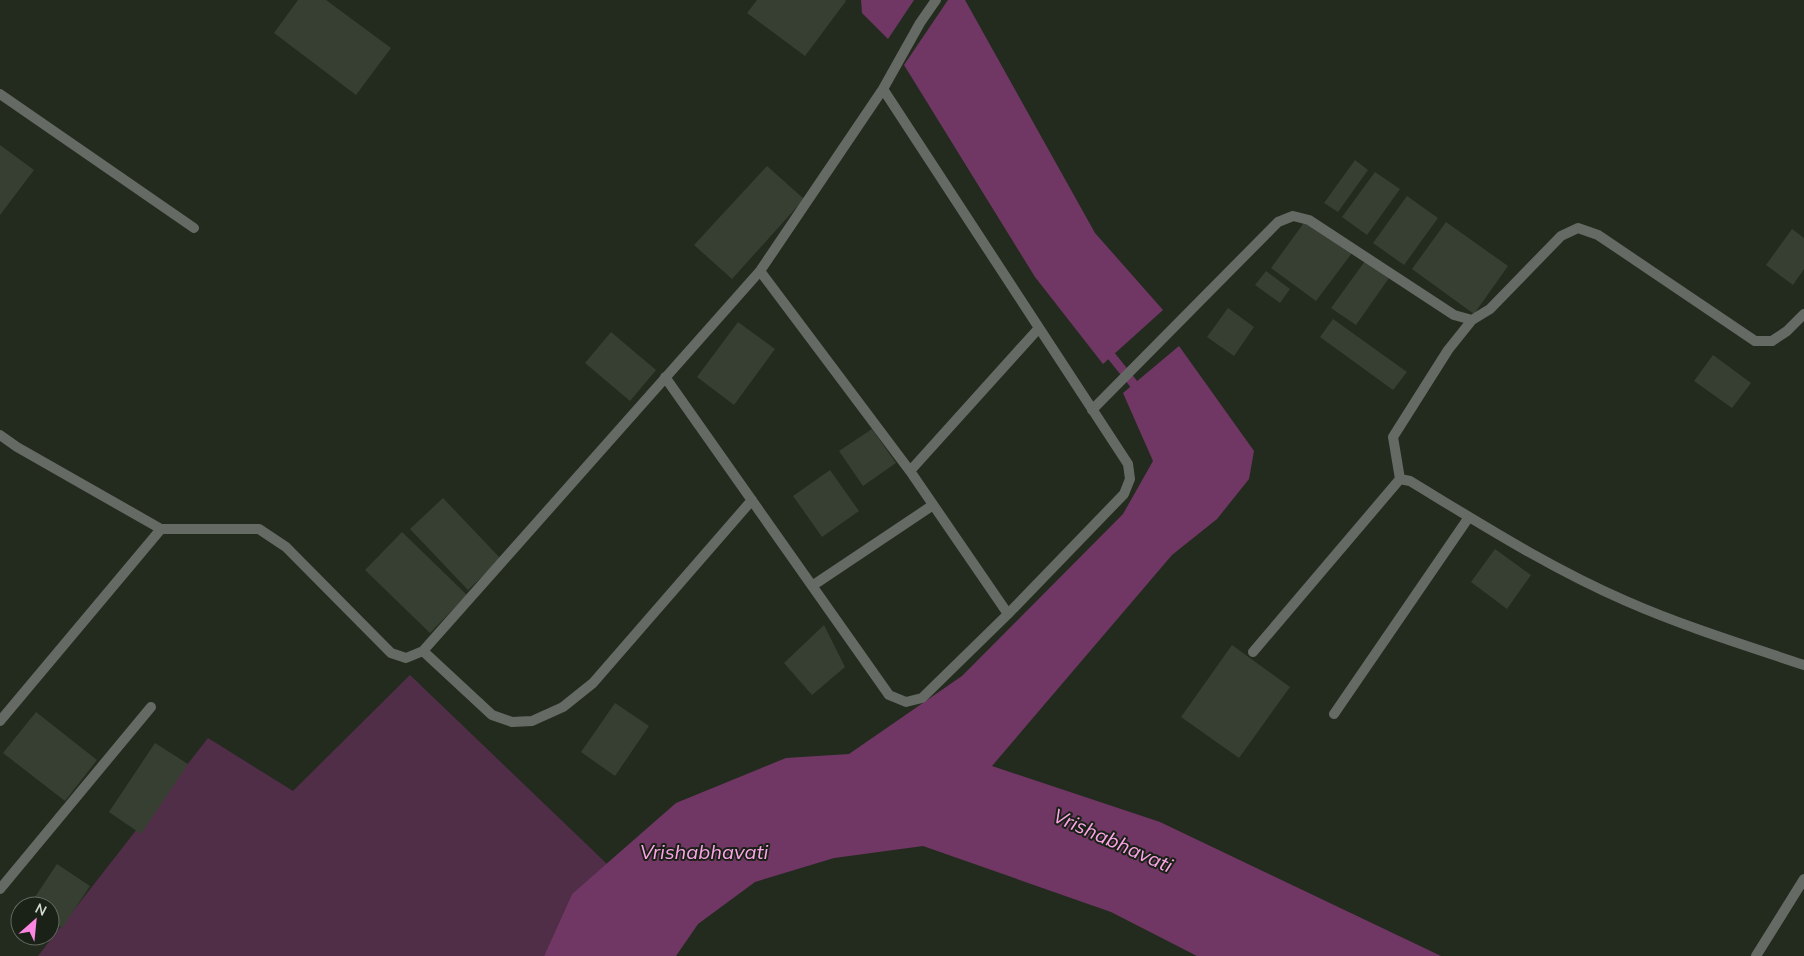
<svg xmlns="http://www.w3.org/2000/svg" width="1804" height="956" font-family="Mulish,sans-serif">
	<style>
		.green { fill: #512e48 }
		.water { fill: #713764 }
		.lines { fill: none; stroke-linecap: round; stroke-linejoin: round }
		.stream { stroke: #713764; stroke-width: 9 }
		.building { fill: #363f32 }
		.service { stroke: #666a64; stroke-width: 10 }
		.minor { stroke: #666a64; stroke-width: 10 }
		.labels { text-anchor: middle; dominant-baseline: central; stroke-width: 4; stroke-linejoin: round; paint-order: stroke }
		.water-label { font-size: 20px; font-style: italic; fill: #fca4e7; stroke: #1a2116 }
	</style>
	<rect width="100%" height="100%" fill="#232b1f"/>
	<path class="green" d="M 410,675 L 607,864 L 572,894 L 544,956 L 38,956 L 208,738 L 293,791 Z"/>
	<path class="water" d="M 861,0 L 914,0 L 888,39 L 862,13 Z
		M 948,0 L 965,0 L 1095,233 L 1163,310 L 1103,364 L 1035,277 L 904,65 Z
		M 1179,346 L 1254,451 L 1249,479 L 1217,519 L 1172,555 L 992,766 L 1160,822 L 1441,956 L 1197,956 L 1111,912 L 923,846 L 834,858 L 755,882 L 698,924 L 676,956 L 544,956 L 572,894 L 676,803 L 786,758 L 849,754 L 962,676 L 1123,514 L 1153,461 L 1123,393 Z"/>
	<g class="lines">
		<path class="stream" d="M 1105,348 L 1141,393"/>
	</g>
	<path class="building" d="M 298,0 L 326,0 L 391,48 L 356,95 L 274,33 Z
		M 757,0 L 845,0 L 846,1 L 805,56 L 747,13 Z
		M 0,145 L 34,170 L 0,215 Z
		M 1355,160 L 1368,170 L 1338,212 L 1324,203 Z
		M 767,166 L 804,199 L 732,279 L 694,245 Z
		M 1375,172 L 1400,189 L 1367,235 L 1342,217 Z
		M 1407,196 L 1438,218 L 1404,265 L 1373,243 Z
		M 1306,220 L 1352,253 L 1316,301 L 1271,268 Z
		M 1446,222 L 1508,266 L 1474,314 L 1412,269 Z
		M 1792,229 L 1804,238 L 1804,269 L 1793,285 L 1766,265 Z
		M 1365,261 L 1389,278 L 1356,325 L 1331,308 Z
		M 1266,271 L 1290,289 L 1280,303 L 1255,285 Z
		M 1228,308 L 1254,327 L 1234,356 L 1207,337 Z
		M 1333,319 L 1407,372 L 1393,390 L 1320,337 Z
		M 738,322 L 775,349 L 734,405 L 697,377 Z
		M 611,332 L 656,370 L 630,401 L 585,363 Z
		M 1713,355 L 1751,383 L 1732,408 L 1694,381 Z
		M 872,429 L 896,463 L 863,486 L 839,451 Z
		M 830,470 L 859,511 L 822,537 L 793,496 Z
		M 443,498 L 501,559 L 468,590 L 410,529 Z
		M 402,532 L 467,595 L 430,633 L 365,570 Z
		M 1495,549 L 1531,575 L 1507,609 L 1471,582 Z
		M 824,625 L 845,667 L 812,695 L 784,663 Z
		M 1232,645 L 1290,687 L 1239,758 L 1181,717 Z
		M 615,703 L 649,726 L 615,776 L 581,752 Z
		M 36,712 L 97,760 L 65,801 L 3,753 Z
		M 155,743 L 188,764 L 141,834 L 109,812 Z
		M 57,864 L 90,886 L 62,928 L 50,920 L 50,906 L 29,906 Z"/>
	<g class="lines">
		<path class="service" d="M 0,94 L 194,228"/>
		<path class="minor" d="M 760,271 L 910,471 L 1008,614
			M 1472,320 L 1448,350 L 1393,437 L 1400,479 L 1410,481 C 1481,524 1550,568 1626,601 C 1683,626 1744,645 1804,665
			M 665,377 L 889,695 L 906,702 L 922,698 L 1008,614 L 1124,494 L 1130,479 L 1128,464 L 883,89
			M 1092,410 L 1278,222 L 1293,216 L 1309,220 L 1454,315 L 1472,320 L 1490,309 L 1561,236 L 1578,228 L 1598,235 L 1755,341 L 1772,341 L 1787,331 L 1804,314
			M 0,435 L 17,447 L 161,529 L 259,529 L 286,547 L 391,653 L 406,658 L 423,651 L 760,271 L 883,89 L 920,23 L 936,0
			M 910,471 L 1039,328
			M 812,586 L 933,505
			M 423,651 L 492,715 L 512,722 L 532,721 L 563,707 L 593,683 L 752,500
			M 1253,652 L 1400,479
			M 1334,714 L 1469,517
			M 0,721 L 161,529
			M 0,889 L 151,707
			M 1756,956 L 1804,879"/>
	</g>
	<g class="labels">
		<g class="water-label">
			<text transform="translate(1113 840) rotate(24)">Vrishabhavati</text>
			<text x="704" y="851">Vrishabhavati</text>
		</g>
	</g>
	<g transform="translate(35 921) rotate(27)"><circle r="24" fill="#1a2116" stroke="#636a60"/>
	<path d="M0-4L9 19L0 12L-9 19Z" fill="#fd86e2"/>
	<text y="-8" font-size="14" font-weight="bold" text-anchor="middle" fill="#d1d7cf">N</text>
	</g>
</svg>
